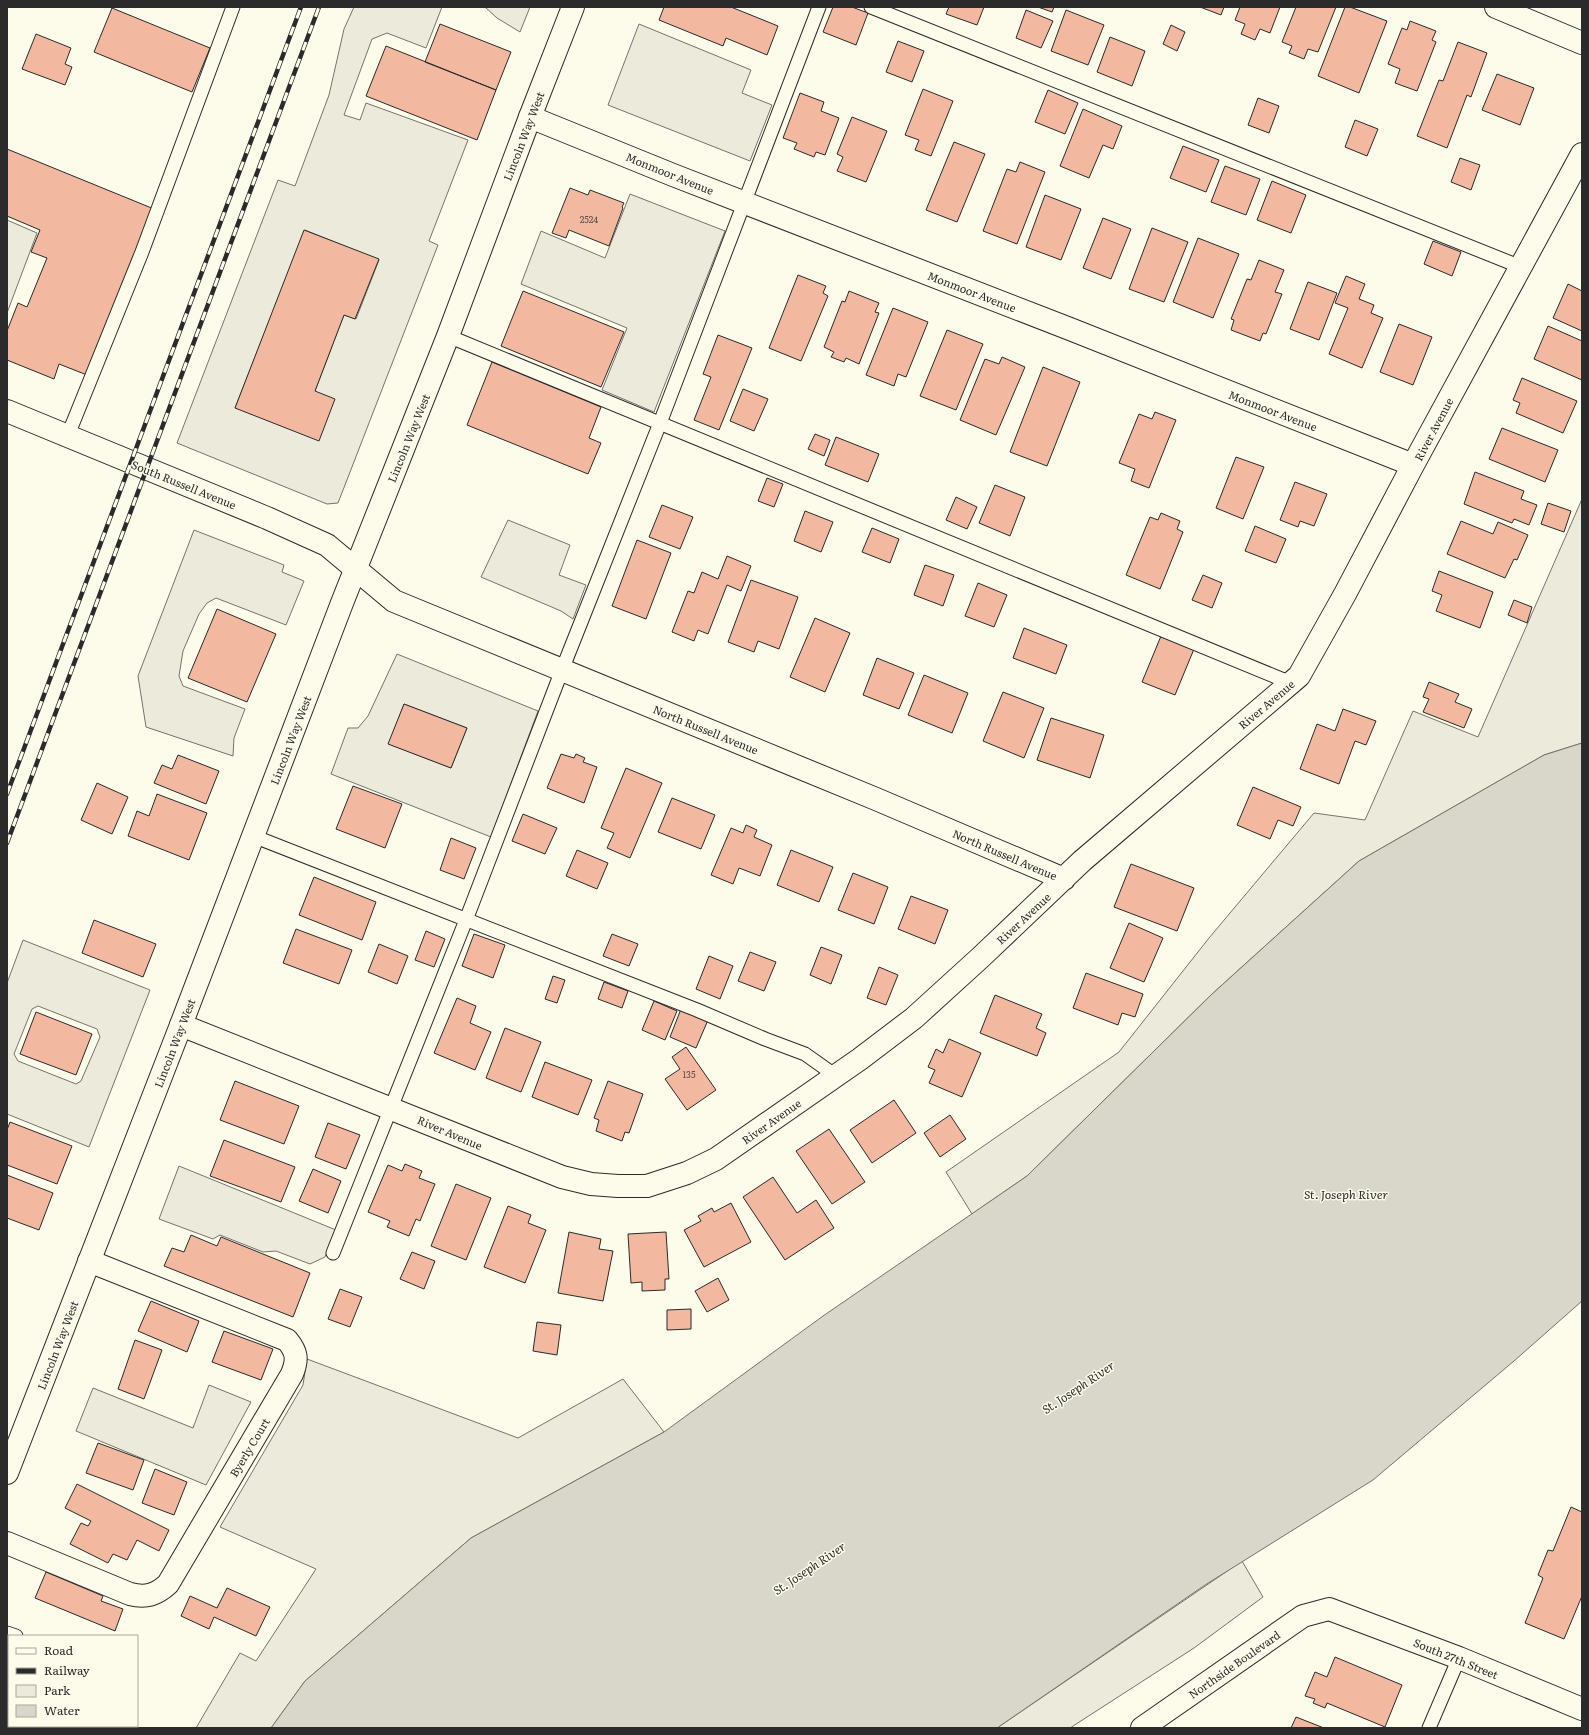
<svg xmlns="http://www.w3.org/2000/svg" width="1589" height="1735" font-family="Literata,serif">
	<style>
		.green { fill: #ecebdb; stroke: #74746e }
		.parking { fill: #eceadb; stroke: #74746e; fill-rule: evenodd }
		.water { fill: #d8d7c9; stroke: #74746e }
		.building { fill: #f2b8a0; stroke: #2b2b2b }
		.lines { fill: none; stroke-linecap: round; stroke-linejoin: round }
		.service-casing { stroke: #2b2b2b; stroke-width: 15 }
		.minor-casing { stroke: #2b2b2b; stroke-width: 24 }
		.primary-casing { stroke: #2b2b2b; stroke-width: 24 }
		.service { stroke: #fdfbea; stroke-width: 13 }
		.minor { stroke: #fdfbea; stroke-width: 22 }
		.primary { stroke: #fdfbea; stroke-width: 22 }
		.rail-casing { stroke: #2b2b2b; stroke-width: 4.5 }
		.rail { stroke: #fdfbea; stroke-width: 3; stroke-dasharray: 9; stroke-linecap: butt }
		.labels { text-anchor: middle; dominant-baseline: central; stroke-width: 3; stroke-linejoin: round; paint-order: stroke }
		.number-label { font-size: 9px; fill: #5d4e48 }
		.street-label { font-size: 11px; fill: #2b2b2b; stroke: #fdfbea }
		.water-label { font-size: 12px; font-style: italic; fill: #2b2b2b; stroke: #fdfbea }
	</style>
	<rect width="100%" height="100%" fill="#fdfbea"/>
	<path class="green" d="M 1582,499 L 1582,743 L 1544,755 L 1359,861 L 1212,994 L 1027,1176 L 972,1214 L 946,1172 L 1119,1052 L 1209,938 L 1314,813 L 1365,820 L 1413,711 L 1478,737 Z
		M 307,1359 L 518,1438 L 623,1379 L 664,1432 L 471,1538 L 305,1681 L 271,1728 L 196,1728 L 240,1653 L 256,1661 L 316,1569 L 220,1527 L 303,1385 Z
		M 1242,1561 L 1263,1597 L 1194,1648 L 1070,1728 L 997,1728 Z"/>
	<path class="parking" d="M 354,7 L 442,7 L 426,48 L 387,33 L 372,39 L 344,115 L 360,120 L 366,103 L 468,140 L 429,241 L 438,245 L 338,503 L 327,504 L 177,443 L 278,180 L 295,186 L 329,95 L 344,29 ZM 305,230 L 379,260 L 356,319 L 344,315 L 315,391 L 235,408 Z
		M 485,7 L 530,7 L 520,32 L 497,18 Z
		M 639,24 L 751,70 L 742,93 L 772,105 L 750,161 L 608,105 Z
		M 630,194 L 725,231 L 654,412 L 602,390 L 627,328 L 521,284 L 541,231 L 605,258 Z
		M 7,220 L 37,233 L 7,313 Z
		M 508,520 L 570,545 L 559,575 L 586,585 L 573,619 L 561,611 L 481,577 Z
		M 194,530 L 284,565 L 282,572 L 304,581 L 286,625 L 216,598 L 207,603 L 199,614 L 183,651 L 179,676 L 183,686 L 245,709 L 234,738 L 233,756 L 146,727 L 138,676 Z
		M 397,654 L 538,711 L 491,837 L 331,774 L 348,728 L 358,728 L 368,716 ZM 404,704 L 467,728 L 451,768 L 389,744 Z
		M 23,940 L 150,990 L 89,1147 L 7,1114 L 7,983 ZM 38,1006 L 97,1029 L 100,1037 L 81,1081 L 76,1084 L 18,1061 L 14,1054 L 32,1009 Z
		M 179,1166 L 336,1230 L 325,1257 L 310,1264 L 276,1251 L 263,1252 L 220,1235 L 213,1239 L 159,1219 Z
		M 209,1385 L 251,1402 L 206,1485 L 76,1431 L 93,1388 L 193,1428 Z"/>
	<path class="water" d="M 1582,743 L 1582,1301 L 1514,1361 L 1373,1480 L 1205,1585 L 997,1728 L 271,1728 L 305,1681 L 471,1538 L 664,1432 L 823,1316 L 1027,1176 L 1212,994 L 1359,861 L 1544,755 Z"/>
	<path class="building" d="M 664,7 L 731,7 L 778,26 L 767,55 L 726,38 L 723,46 L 659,20 Z
		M 833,7 L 852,7 L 868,13 L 856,45 L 823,32 Z
		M 949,7 L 984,7 L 977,25 L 946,14 Z
		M 1038,7 L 1054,7 L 1052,12 Z
		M 1200,7 L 1224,7 L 1221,15 Z
		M 1240,7 L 1280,7 L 1270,33 L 1260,29 L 1255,40 L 1241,34 L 1245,24 L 1235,20 Z
		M 1296,7 L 1336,7 L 1318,52 L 1308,49 L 1304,59 L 1289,53 L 1292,46 L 1282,42 Z
		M 1345,7 L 1350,7 L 1387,21 L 1359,93 L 1318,76 Z
		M 112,8 L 210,48 L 192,92 L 94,52 Z
		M 1026,10 L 1053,21 L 1041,48 L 1016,38 Z
		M 1066,10 L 1104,25 L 1088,65 L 1051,51 Z
		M 1410,21 L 1436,31 L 1432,40 L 1436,42 L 1417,91 L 1395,83 L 1400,69 L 1388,64 L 1402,28 L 1407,30 Z
		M 440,24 L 511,52 L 496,90 L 425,62 Z
		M 1171,25 L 1185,32 L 1177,51 L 1163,44 Z
		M 36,34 L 71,48 L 65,64 L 72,67 L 65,85 L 22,69 Z
		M 1110,37 L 1145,51 L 1132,86 L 1097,72 Z
		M 898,41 L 924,51 L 912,82 L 886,72 Z
		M 1458,42 L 1487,53 L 1471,97 L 1467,95 L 1447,148 L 1417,136 L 1439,80 L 1443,81 Z
		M 386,46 L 496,90 L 477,140 L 366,96 Z
		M 1497,74 L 1534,88 L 1520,125 L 1482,110 Z
		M 923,89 L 953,101 L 931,156 L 915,150 L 919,140 L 905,135 Z
		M 1048,90 L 1078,103 L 1065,134 L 1035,122 Z
		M 800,93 L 824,102 L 821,111 L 839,118 L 825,155 L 816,152 L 814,157 L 794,149 L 797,143 L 783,138 Z
		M 1258,98 L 1279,106 L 1269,133 L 1248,125 Z
		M 1083,109 L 1122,126 L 1113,149 L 1103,145 L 1089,178 L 1060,166 Z
		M 852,117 L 887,131 L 866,182 L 837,171 L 843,157 L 837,154 Z
		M 1355,120 L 1378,129 L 1367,156 L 1345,147 Z
		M 954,142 L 985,154 L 957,222 L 926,210 Z
		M 1183,146 L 1219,160 L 1206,192 L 1170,178 Z
		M 7,149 L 154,209 L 87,375 L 59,364 L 54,379 L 7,360 L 7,331 L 18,303 L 27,307 L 47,258 L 31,252 L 40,230 L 7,216 Z
		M 1460,158 L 1480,165 L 1471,190 L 1451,182 Z
		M 1020,162 L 1045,172 L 1017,244 L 983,231 L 1007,169 L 1016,172 Z
		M 1225,166 L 1260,179 L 1246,215 L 1211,202 Z
		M 1272,181 L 1306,195 L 1291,233 L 1257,220 Z
		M 570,188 L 588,195 L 590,190 L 624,203 L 622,207 L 623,208 L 609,246 L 569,230 L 566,238 L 552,233 Z
		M 1045,195 L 1081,209 L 1061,260 L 1026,247 Z
		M 1103,218 L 1131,229 L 1111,279 L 1083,268 Z
		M 1152,228 L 1188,242 L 1164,302 L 1129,289 Z
		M 304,230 L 379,259 L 355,319 L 344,315 L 315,391 L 335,399 L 319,441 L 235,408 Z
		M 1198,238 L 1239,254 L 1213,318 L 1173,302 Z
		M 1433,241 L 1461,252 L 1452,276 L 1424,264 Z
		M 1259,260 L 1284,270 L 1275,292 L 1282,294 L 1266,334 L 1263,333 L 1260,341 L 1231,330 L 1234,320 L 1231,319 L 1247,279 L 1251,280 Z
		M 798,275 L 826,286 L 823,293 L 828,296 L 801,361 L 769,348 Z
		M 1346,276 L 1365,284 L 1359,299 L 1374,305 L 1371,313 L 1383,318 L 1362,368 L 1329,354 L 1348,308 L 1335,303 Z
		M 1308,282 L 1337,293 L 1319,340 L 1290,329 Z
		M 1568,284 L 1582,291 L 1582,331 L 1553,318 Z
		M 523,291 L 624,332 L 601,387 L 501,346 Z
		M 849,291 L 879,303 L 875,312 L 879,313 L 859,364 L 846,358 L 844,362 L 831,357 L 834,352 L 824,347 L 842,301 L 845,302 Z
		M 893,308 L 928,322 L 906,377 L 898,374 L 894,386 L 866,375 Z
		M 1399,324 L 1432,337 L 1413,385 L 1380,372 Z
		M 1548,326 L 1582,341 L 1582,380 L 1534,359 Z
		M 947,330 L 983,344 L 956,410 L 920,396 Z
		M 718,335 L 752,348 L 719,430 L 694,420 L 711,377 L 703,374 Z
		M 1002,357 L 1025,367 L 996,435 L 960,420 L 985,359 L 999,364 Z
		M 492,362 L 601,407 L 589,438 L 601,443 L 588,474 L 467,425 Z
		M 1043,367 L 1080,382 L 1047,466 L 1010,452 Z
		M 1522,378 L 1577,401 L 1563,433 L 1516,413 L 1520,403 L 1513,400 Z
		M 743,389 L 768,399 L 754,431 L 730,421 Z
		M 1155,412 L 1176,420 L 1149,488 L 1131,481 L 1135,469 L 1119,463 L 1139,414 L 1152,419 Z
		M 1502,428 L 1558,450 L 1545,482 L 1489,459 Z
		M 815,434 L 830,440 L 824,456 L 808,449 Z
		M 836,437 L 879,454 L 868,482 L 825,465 Z
		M 1236,457 L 1264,467 L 1243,519 L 1216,508 Z
		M 1475,472 L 1524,491 L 1521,499 L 1537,505 L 1529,525 L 1514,519 L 1512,523 L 1464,504 Z
		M 767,478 L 783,484 L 774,507 L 758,501 Z
		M 1295,482 L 1327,494 L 1314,526 L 1300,521 L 1298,527 L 1280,520 Z
		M 995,485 L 1025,497 L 1010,536 L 979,523 Z
		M 956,497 L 977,507 L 967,529 L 946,520 Z
		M 1548,503 L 1571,511 L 1564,532 L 1541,524 Z
		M 662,505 L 693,517 L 680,549 L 649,537 Z
		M 805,511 L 833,522 L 821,552 L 794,541 Z
		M 1161,513 L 1180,521 L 1177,529 L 1183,532 L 1160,589 L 1126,575 L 1150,517 L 1158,520 Z
		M 1461,521 L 1493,534 L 1498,522 L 1528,535 L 1517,560 L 1514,559 L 1505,578 L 1447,554 Z
		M 1255,526 L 1286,539 L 1276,563 L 1245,551 Z
		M 872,528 L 899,539 L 890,563 L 862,552 Z
		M 637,540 L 671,553 L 646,619 L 612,606 Z
		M 727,556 L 751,566 L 741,591 L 727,585 L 708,634 L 698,630 L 694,641 L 672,632 L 688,591 L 694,593 L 702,572 L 718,579 Z
		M 925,565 L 954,575 L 943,606 L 914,595 Z
		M 1439,571 L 1493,592 L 1480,628 L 1436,611 L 1442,595 L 1432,591 Z
		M 1203,575 L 1222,583 L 1212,608 L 1192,600 Z
		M 751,580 L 798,597 L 779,649 L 758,641 L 754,652 L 728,642 Z
		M 978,583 L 1007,595 L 994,627 L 965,616 Z
		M 1514,600 L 1532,607 L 1527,623 L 1508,615 Z
		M 217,609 L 276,634 L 247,702 L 188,678 Z
		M 815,618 L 850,633 L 825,692 L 790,677 Z
		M 1024,628 L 1067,645 L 1056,674 L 1013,658 Z
		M 1161,636 L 1194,649 L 1175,695 L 1142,682 Z
		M 877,658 L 914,673 L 899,709 L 863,695 Z
		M 924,675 L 968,693 L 952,733 L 908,715 Z
		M 1429,682 L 1459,694 L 1455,702 L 1472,709 L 1464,728 L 1423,712 L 1429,699 L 1423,697 Z
		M 1003,692 L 1044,708 L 1024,758 L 983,741 Z
		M 404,704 L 467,728 L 451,768 L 388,744 Z
		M 1343,709 L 1376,721 L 1366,745 L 1355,741 L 1339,784 L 1300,769 L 1317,724 L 1335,731 Z
		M 1051,718 L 1104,735 L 1090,778 L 1037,760 Z
		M 561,754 L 574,758 L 576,754 L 585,758 L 583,762 L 597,767 L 584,803 L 547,788 Z
		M 178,755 L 219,771 L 206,804 L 154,783 L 162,765 L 172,769 Z
		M 626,768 L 662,783 L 630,858 L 607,848 L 614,833 L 601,828 Z
		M 97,783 L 128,797 L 112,834 L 81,820 Z
		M 353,786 L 402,804 L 385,848 L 336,829 Z
		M 1253,787 L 1301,807 L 1293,826 L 1278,820 L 1270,839 L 1237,825 Z
		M 157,794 L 207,813 L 189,860 L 128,836 L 137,811 L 149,816 Z
		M 672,798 L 715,815 L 701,849 L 658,832 Z
		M 523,814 L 557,828 L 545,854 L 512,841 Z
		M 746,825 L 757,830 L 754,837 L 772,845 L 760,876 L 739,868 L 733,884 L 711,875 L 731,828 L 743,833 Z
		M 451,838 L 476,848 L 464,879 L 440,870 Z
		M 577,850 L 608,863 L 597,889 L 566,876 Z
		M 791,850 L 833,867 L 819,902 L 777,885 Z
		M 1131,864 L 1194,888 L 1177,931 L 1114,907 Z
		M 853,873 L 888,887 L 874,924 L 838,910 Z
		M 314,877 L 376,902 L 362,940 L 299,915 Z
		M 911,896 L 948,910 L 935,944 L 898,929 Z
		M 94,920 L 156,944 L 143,977 L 82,953 Z
		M 1129,923 L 1163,938 L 1144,982 L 1110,968 Z
		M 296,929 L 352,950 L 339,984 L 283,963 Z
		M 426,931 L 445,939 L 434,967 L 415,960 Z
		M 474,934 L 505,945 L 493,978 L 462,966 Z
		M 612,934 L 638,944 L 629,966 L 603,956 Z
		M 379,944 L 408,956 L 397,984 L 368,972 Z
		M 821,947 L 842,955 L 831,984 L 810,975 Z
		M 750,952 L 776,962 L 764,991 L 738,981 Z
		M 709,956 L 733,966 L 720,999 L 696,989 Z
		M 879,967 L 898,975 L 886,1005 L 867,998 Z
		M 1086,973 L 1143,994 L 1135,1017 L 1122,1013 L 1118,1025 L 1073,1008 Z
		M 553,976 L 565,980 L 557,1003 L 545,999 Z
		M 604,982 L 628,991 L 622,1008 L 598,999 Z
		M 995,995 L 1042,1014 L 1036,1028 L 1046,1033 L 1037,1056 L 980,1033 Z
		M 457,998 L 476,1006 L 470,1023 L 491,1032 L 475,1070 L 434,1053 Z
		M 654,1001 L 677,1011 L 665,1040 L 642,1030 Z
		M 681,1009 L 708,1020 L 696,1048 L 670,1037 Z
		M 36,1012 L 92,1034 L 76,1075 L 20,1054 Z
		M 505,1028 L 541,1042 L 521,1092 L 486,1078 Z
		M 949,1039 L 981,1053 L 962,1097 L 929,1083 L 935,1070 L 928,1067 L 936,1049 L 943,1053 Z
		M 686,1047 L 716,1090 L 687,1110 L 665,1079 L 680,1069 L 672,1057 Z
		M 545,1062 L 592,1080 L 578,1115 L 532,1097 Z
		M 235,1081 L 299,1106 L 284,1144 L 220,1120 Z
		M 608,1081 L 643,1094 L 629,1133 L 625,1132 L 622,1141 L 596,1131 L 599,1120 L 594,1118 Z
		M 894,1100 L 916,1133 L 872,1163 L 850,1130 Z
		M 950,1115 L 966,1139 L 940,1157 L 924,1133 Z
		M 10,1122 L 72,1146 L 57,1184 L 7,1165 L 7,1130 Z
		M 328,1123 L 360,1135 L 346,1169 L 315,1157 Z
		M 829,1129 L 865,1182 L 832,1204 L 796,1151 Z
		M 224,1140 L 295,1167 L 281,1202 L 210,1176 Z
		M 405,1164 L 422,1171 L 419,1178 L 435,1184 L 420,1221 L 416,1219 L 409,1236 L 387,1227 L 390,1221 L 368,1212 L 388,1165 L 402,1171 Z
		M 313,1169 L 341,1181 L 328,1213 L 299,1201 Z
		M 7,1175 L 53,1193 L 39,1230 L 7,1218 Z
		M 773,1177 L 797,1213 L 816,1200 L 834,1228 L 785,1260 L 743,1197 Z
		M 456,1184 L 491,1198 L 466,1260 L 431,1246 Z
		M 731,1203 L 751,1242 L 704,1267 L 684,1230 L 701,1221 L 698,1216 L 712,1208 L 714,1212 Z
		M 508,1206 L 531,1215 L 528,1223 L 546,1230 L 525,1283 L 484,1267 Z
		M 569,1232 L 601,1239 L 599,1249 L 613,1251 L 603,1301 L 558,1293 Z
		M 666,1232 L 669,1279 L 665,1279 L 665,1290 L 642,1291 L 642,1282 L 631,1283 L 628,1234 Z
		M 191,1235 L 217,1246 L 221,1237 L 310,1273 L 293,1317 L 164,1266 L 172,1248 L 184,1252 Z
		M 412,1252 L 435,1261 L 424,1289 L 400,1279 Z
		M 718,1278 L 729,1300 L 707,1312 L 695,1291 Z
		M 340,1289 L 362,1297 L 350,1327 L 328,1319 Z
		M 151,1301 L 199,1321 L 187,1352 L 138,1331 Z
		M 691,1309 L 691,1329 L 667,1330 L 667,1310 Z
		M 537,1322 L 561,1325 L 557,1355 L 533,1351 Z
		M 224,1331 L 273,1349 L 261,1380 L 212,1362 Z
		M 135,1340 L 162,1350 L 144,1399 L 118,1389 Z
		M 98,1443 L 144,1460 L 133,1490 L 86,1473 Z
		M 155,1469 L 187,1482 L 174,1515 L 142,1503 Z
		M 77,1484 L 169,1530 L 159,1551 L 137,1540 L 127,1560 L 113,1554 L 108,1563 L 70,1544 L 81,1523 L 88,1526 L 91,1521 L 65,1508 Z
		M 1571,1507 L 1582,1512 L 1582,1596 L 1564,1639 L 1525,1623 L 1543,1578 L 1538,1575 L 1548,1550 L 1553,1551 Z
		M 46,1572 L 103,1596 L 101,1601 L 123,1609 L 115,1631 L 35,1598 Z
		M 227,1588 L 270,1607 L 256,1636 L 214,1617 L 209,1629 L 181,1616 L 190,1596 L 217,1608 Z
		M 1335,1657 L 1402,1685 L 1385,1727 L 1327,1703 L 1325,1708 L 1313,1703 L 1315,1699 L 1305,1696 L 1315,1672 L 1327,1677 Z
		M 1296,1717 L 1324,1728 L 1291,1728 Z"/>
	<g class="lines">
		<g class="service-casing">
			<path id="service" d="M 871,7 L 1521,267
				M 448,336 L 1291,683
				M 68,435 L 142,252 L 233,7
				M 253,836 L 697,1010 L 765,1039 L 805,1054 L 836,1076
				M 333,1253 L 466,920 L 562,670 L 660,423 L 819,7
				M 7,1633 L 16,1636
				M 105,1728 L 106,1726
				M 1429,1728 L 1459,1658"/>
		</g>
		<g class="minor-casing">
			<path id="minor" d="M 1496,7 L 1582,43
				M 530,117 L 673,175 L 1070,329 L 1413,465
				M 7,411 L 267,518 L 327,545 L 394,601 L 876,799 L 1064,879
				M 181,1025 L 562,1177 L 591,1184 L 618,1186 L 647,1186 L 687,1173 L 716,1159 L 860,1059 L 914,1018 L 981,957 L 1082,861 L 1299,676 L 1345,594 L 1413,465 L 1582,154
				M 7,1543 L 130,1594 C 146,1598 156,1595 168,1584 L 292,1374 C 298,1359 297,1352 287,1340 L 89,1261
				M 1142,1728 L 1303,1616 L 1329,1609 L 1459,1658 L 1582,1709"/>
		</g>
		<g class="primary-casing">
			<path id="primary" d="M 7,1473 L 181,1025 L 342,603 L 448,336 L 530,117 L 573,7"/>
		</g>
		<use href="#service" class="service"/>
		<use href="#minor" class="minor"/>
		<use href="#primary" class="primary"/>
		<g class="rail-casing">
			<path id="rail" d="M 7,794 L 301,7
				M 7,843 L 319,7"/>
		</g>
		<use href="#rail" class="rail"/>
	</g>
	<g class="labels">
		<g class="number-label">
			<text x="589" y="219">2524</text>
			<text x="689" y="1074">135</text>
		</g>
		<g class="street-label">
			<text transform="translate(523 136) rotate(-69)">Lincoln Way West</text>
			<text transform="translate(670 173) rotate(22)">Monmoor Avenue</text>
			<text transform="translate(972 291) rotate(21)">Monmoor Avenue</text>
			<text transform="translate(1273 410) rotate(21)">Monmoor Avenue</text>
			<text transform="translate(1433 429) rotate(-62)">River Avenue</text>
			<text transform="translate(408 438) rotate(-68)">Lincoln Way West</text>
			<text transform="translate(184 484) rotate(22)">South Russell Avenue</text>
			<text transform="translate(1266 704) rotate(-40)">River Avenue</text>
			<text transform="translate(706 729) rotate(22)">North Russell Avenue</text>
			<text transform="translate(290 740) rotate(-69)">Lincoln Way West</text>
			<text transform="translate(1005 854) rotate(23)">North Russell Avenue</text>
			<text transform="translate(1023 918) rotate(-43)">River Avenue</text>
			<text transform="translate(174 1043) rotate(-69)">Lincoln Way West</text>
			<text transform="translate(771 1121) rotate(-35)">River Avenue</text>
			<text transform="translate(450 1132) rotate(23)">River Avenue</text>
			<text transform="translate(57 1345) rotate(-69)">Lincoln Way West</text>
			<text transform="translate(249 1447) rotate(-59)">Byerly Court</text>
			<text transform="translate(1456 1658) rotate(22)">South 27th Street</text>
			<text transform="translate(1234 1664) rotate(-35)">Northside Boulevard</text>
		</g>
		<g class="water-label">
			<text x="1346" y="1194">St. Joseph River</text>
			<text transform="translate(1078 1387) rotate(-34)">St. Joseph River</text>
			<text transform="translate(809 1568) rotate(-34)">St. Joseph River</text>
		</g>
	</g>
	<rect width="1589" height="1735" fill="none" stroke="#2b2b2b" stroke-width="16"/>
	<rect x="8" y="1635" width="130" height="92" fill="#fdfbea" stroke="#a9a89e"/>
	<rect x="16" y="1648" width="20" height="6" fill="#fdfbea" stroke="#a9a89e"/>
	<text x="44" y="1655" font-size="12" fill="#2b2b2b">Road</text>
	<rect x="16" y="1668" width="20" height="6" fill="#2b2b2b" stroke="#a9a89e"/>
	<text x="44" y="1675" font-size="12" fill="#2b2b2b">Railway</text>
	<rect x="16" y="1685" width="20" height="12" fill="#ecebdb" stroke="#a9a89e"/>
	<text x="44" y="1695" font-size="12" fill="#2b2b2b">Park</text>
	<rect x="16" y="1705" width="20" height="12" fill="#d8d7c9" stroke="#a9a89e"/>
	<text x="44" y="1715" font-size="12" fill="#2b2b2b">Water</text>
</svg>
